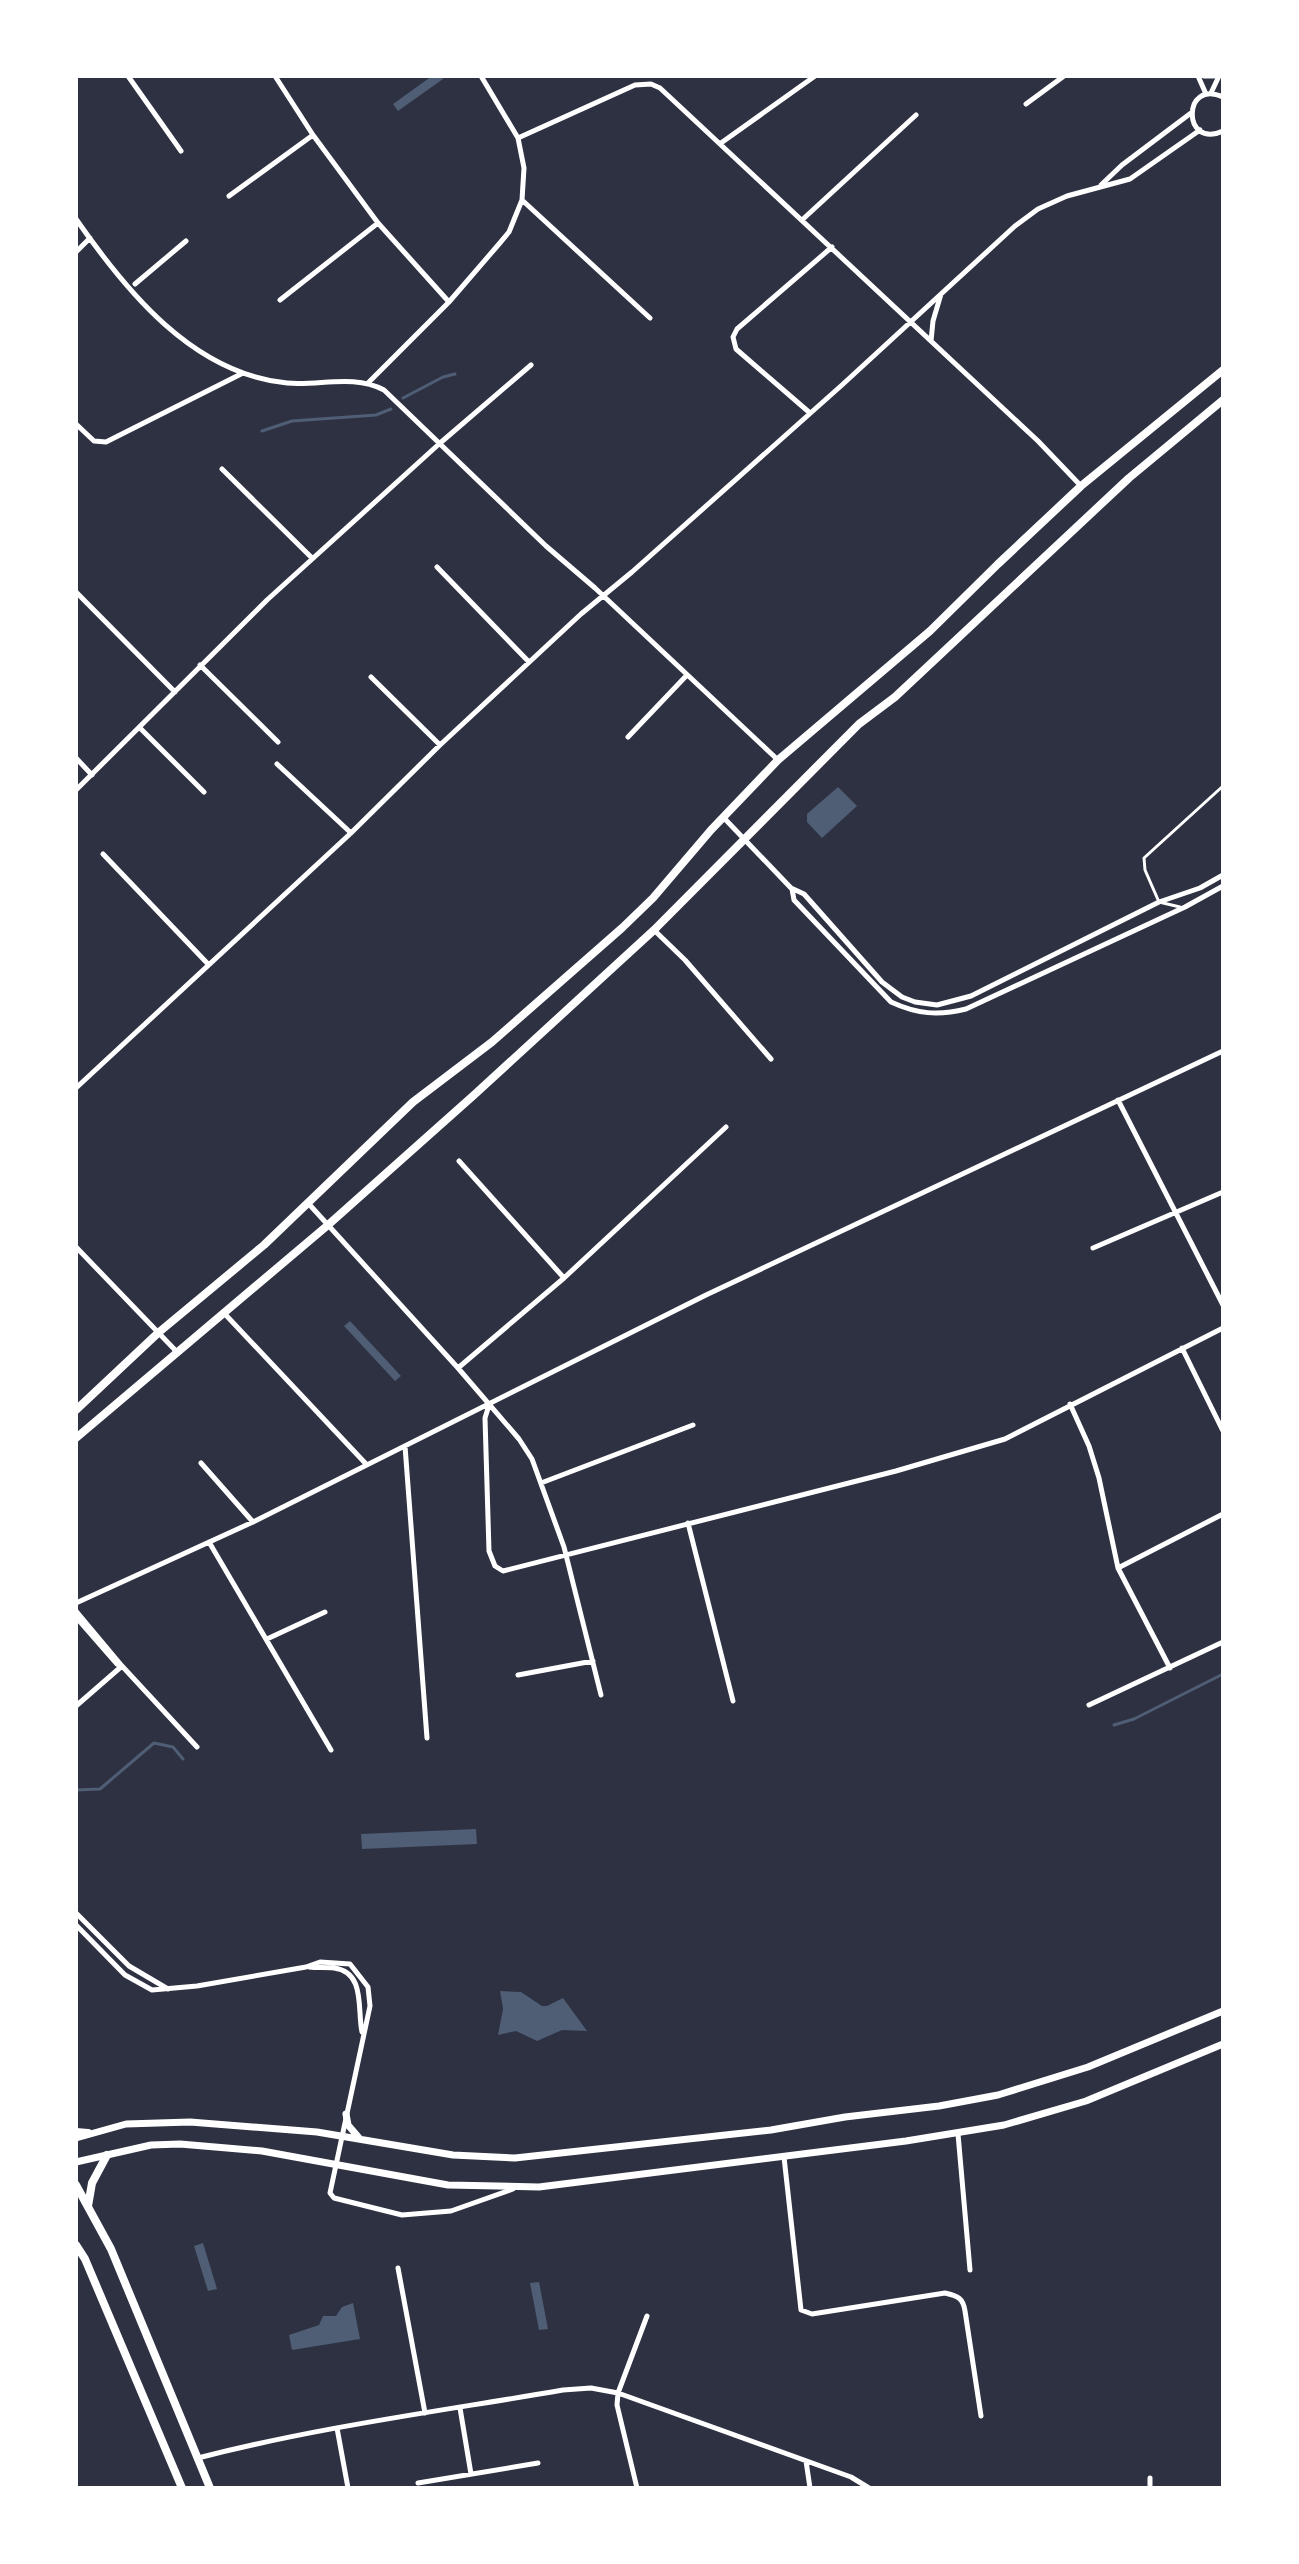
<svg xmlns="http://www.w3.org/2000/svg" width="1299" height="2564" font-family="'PT Sans',sans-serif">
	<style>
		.water { fill: #4f5d75 }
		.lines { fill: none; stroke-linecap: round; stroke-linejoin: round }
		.stream { stroke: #4f5d75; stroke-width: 3 }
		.service { stroke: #fff; stroke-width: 3 }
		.minor { stroke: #fff; stroke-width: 5 }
		.secondary { stroke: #fff; stroke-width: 7 }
		.primary { stroke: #fff; stroke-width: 8 }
	</style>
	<rect width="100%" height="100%" fill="#2d3142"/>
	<path class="water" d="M 432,76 L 441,76 L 443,79 L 398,111 L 393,104 Z
		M 838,787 L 857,806 L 822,838 L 807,822 L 807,814 Z
		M 350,1321 L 401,1376 L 395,1381 L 344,1326 Z
		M 476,1829 L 477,1844 L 362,1849 L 361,1834 Z
		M 500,1991 L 521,1992 L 542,2006 L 547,2006 L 563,1998 L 587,2031 L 562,2030 L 537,2041 L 516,2031 L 498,2035 L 503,2009 Z
		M 203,2243 L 217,2289 L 208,2291 L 194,2246 Z
		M 539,2282 L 548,2329 L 539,2330 L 530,2283 Z
		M 353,2303 L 360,2339 L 292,2350 L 289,2335 L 319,2325 L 323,2316 L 336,2316 L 342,2307 Z"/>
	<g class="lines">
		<path class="stream" d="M 403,398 L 443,377 L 455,374
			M 262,431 L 292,421 L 376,415 L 391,409
			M 1114,1725 L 1134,1719 L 1223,1674
			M 76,1790 L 100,1789 L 154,1743 L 173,1747 L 183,1759"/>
		<path class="service" d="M 1180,907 L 1159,902 L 1145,870 L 1144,858 L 1223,786"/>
		<path class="minor" d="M 128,76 L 181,151
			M 275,76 L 313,135 L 378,223 L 449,302
			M 1198,76 L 1206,94
			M 1204,76 L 1214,76
			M 1211,93 L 1219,76
			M 1223,97 C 1182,78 1182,150 1223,131
			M 1026,104 L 1064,76
			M 518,138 L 635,85 L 651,84 L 660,88 L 1038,441 L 1081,486
			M 721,143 L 815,76
			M 1101,185 L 1122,165 L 1191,113
			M 229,196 L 313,135
			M 522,200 L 650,318
			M 76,219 C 126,291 193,374 287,383 C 320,386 353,374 384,390 L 546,546 L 595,588 L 778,760
			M 802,220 L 916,115
			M 76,252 L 90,238
			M 135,284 L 186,241
			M 280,300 L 378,223
			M 931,341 L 933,321 L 941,294
			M 368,383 L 449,302 L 499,244 L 509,232 L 522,200 L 524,168 L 518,138 L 481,76
			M 810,413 L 736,349 L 733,337 L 737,329 L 832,247
			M 76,424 L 94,441 L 106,442 L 243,373
			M 222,469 L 312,558
			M 437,567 L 529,662
			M 76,592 L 175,692
			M 200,665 L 278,742
			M 371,677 L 440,745
			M 140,728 L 204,792
			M 628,737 L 687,675
			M 76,758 L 92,775
			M 277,764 L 351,833
			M 76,790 L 267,600 L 439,444 L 531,365
			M 724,818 L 791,888 L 804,894 L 882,982 L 902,997 L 915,1002 L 937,1005 L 971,996 L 1159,902 L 1200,888 L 1223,875
			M 103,854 L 208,964
			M 792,889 L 794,900 L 891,1002 C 917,1014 938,1016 966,1009 L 1185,907 L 1223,886
			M 654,930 L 685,960 L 771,1059
			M 76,1088 L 351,833 L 440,745 L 581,614 L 632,572 L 842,385 L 1015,226 L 1038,209 L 1067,196 L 1130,179 L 1200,130
			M 1118,1100 L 1223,1305
			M 459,1161 L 564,1278
			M 308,1203 L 458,1368 L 519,1439 L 532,1459 L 564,1547 L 601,1695
			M 76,1247 L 177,1352
			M 1093,1248 L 1223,1192
			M 223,1312 L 367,1465
			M 1182,1348 L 1223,1431
			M 458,1368 L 564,1278 L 726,1127
			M 1070,1404 L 1089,1446 L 1099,1478 L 1118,1568 L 1170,1668
			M 489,1405 L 485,1418 L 489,1551 L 495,1566 L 503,1571 L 896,1471 L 1005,1439 L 1223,1328
			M 405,1446 L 427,1738
			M 201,1463 L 253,1522
			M 541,1483 L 693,1425
			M 688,1523 L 733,1701
			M 209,1542 L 331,1750
			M 1118,1568 L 1223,1514
			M 76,1603 L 253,1522 L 706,1295 L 1223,1051
			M 76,1611 L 122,1666 L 197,1747
			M 76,1617 L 117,1664
			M 267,1639 L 325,1612
			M 518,1675 L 593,1661
			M 1089,1705 L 1223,1642
			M 76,1706 L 122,1666
			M 76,1913 L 129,1966 L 168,1989
			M 76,1925 L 125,1975 L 152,1990 L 197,1986 L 306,1967 L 320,1962 L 350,1964 L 368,1987 L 370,2006 L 330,2193 L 334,2198 L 402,2215 L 451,2211 L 513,2189
			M 309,1967 C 318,1968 326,1967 334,1968 C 366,1972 357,2010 362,2032
			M 958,2134 L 970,2270
			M 784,2157 L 801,2310 L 812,2314 L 945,2293 C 958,2296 963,2298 965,2311 L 981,2416
			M 398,2268 L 425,2413
			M 460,2408 L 471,2474
			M 337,2428 L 348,2488
			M 198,2458 C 318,2427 441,2411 563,2390 L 591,2388 L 618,2393 L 851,2477 L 869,2488
			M 806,2461 L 810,2488
			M 418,2483 L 538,2463
			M 637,2488 L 617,2405 L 618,2393 L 647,2316
			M 1150,2488 L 1150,2478"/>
		<path class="secondary" d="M 346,2114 L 348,2125 L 360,2139
			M 76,2138 L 126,2124 L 190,2122 L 317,2132 L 453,2155 L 515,2158 L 771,2130 L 845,2117 L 939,2106 L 998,2095 L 1088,2067 L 1223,2011
			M 76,2162 L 151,2145 L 180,2144 L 262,2151 L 448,2185 L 539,2187 L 906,2141 L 1004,2125 L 1086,2101 L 1223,2044"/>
		<path class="primary" d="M 76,1410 L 158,1333 L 264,1245 L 413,1102 L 492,1042 L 622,928 L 653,898 L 711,830 L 778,760 L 930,631 L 998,564 L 1081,486 L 1223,370
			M 76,1438 L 328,1225 L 474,1095 L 654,930 L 859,724 L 895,697 L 1129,478 L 1223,400
			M 76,2132 L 88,2133
			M 76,2185 L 111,2249 L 210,2488
			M 88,2206 L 92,2183 L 107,2155
			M 76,2245 L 85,2259 L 182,2488"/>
	</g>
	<rect width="1299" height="2564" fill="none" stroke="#ffffff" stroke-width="156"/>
</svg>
